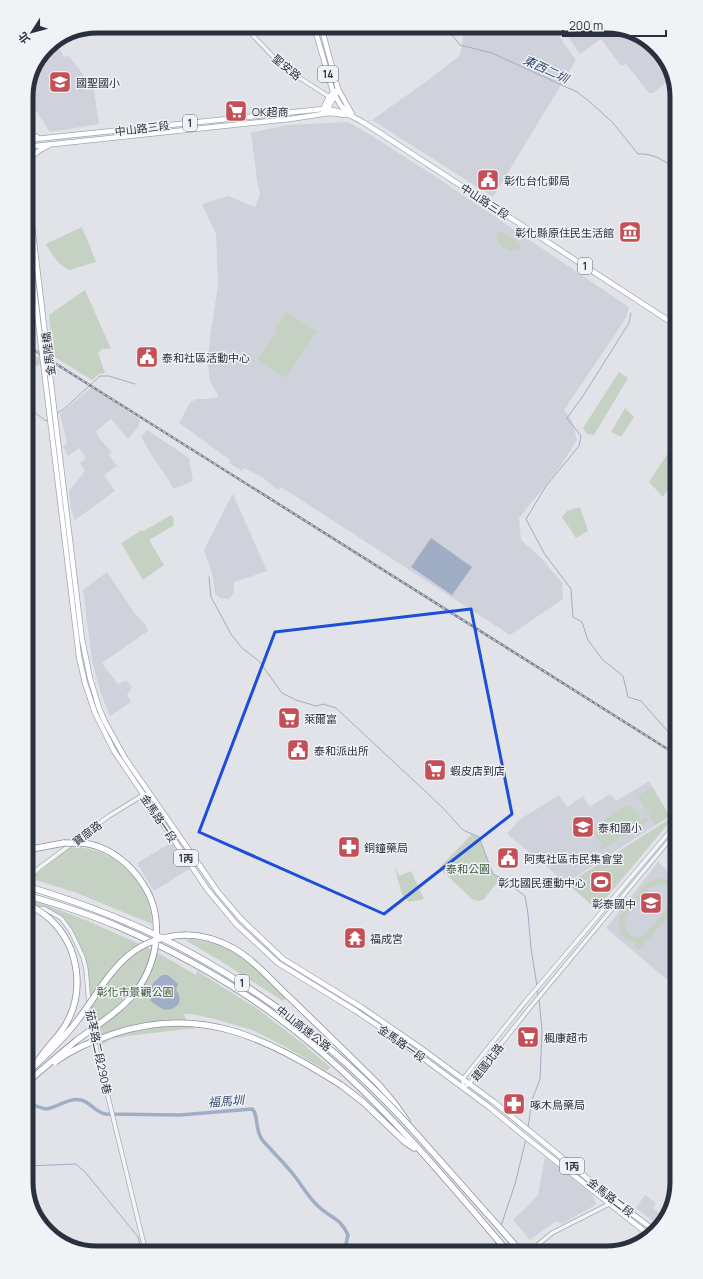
<svg xmlns="http://www.w3.org/2000/svg" width="703" height="1279" font-family="Manrope,'Noto Sans TC',sans-serif">
	<style>
		.built { fill: #cfd2da }
		.green { fill: #c5d1c2; fill-rule: evenodd }
		.water { fill: #9faec5 }
		.lines { fill: none; stroke-linecap: round; stroke-linejoin: round }
		.stream { stroke: #9faec5; stroke-width: 1 }
		.canal { stroke: #9faec5; stroke-width: 3.5 }
		.minor-casing { stroke: #a6aab2; stroke-width: 5 }
		.major-casing { stroke: #a1a7b3; stroke-width: 6 }
		.highway-casing { stroke: #898f9e; stroke-width: 7 }
		.minor { stroke: #f3f4f7; stroke-width: 3.5 }
		.major { stroke: #fff; stroke-width: 4.5 }
		.highway { stroke: #fff; stroke-width: 5.5 }
		.rail-casing { stroke: #7b8290; stroke-width: 2.5 }
		.rail { stroke: #f0f2f6; stroke-width: 1; stroke-dasharray: 3; stroke-linecap: butt }
		.major-bridge-casing { stroke: #a1a7b3; stroke-width: 6; stroke-linecap: butt }
		.highway-bridge-casing { stroke: #898f9e; stroke-width: 7; stroke-linecap: butt }
		.major-bridge { stroke: #fff; stroke-width: 4.5 }
		.highway-bridge { stroke: #fff; stroke-width: 5.5 }
		.marked { fill: none; stroke: #1d4ed8; stroke-width: 3; stroke-linejoin: round }
		.labels { text-anchor: middle; dominant-baseline: central; stroke-width: 3; stroke-linejoin: round; paint-order: stroke }
		.shield { fill: #f0f2f6; stroke: #656a75; stroke-width: 1 }
		.shield-label { font-size: 10px; font-weight: bold; fill: #2a303e }
		.street-label { font-size: 11px; fill: #2a303e; stroke: #f0f2f6 }
		.poi-label { font-size: 11px; fill: #2a303e; stroke: #f0f2f6; text-anchor: start }
		.park-label { font-size: 11px; fill: #3c5939; stroke: #f0f2f6 }
		.water-label { font-size: 12px; font-style: italic; fill: #384c6f; stroke: #f0f2f6 }
		.rim { fill: none; stroke: #2a303e; stroke-width: 5 }
	</style>
	<rect width="100%" height="100%" fill="#e1e3e8"/>
	<path class="built" d="M 462,26 L 552,26 L 575,59 L 575,62 L 493,197 L 372,120 L 431,78 L 460,55 L 463,38 Z
		M 560,26 L 611,26 L 646,38 L 672,69 L 673,77 L 653,93 L 649,93 L 626,64 L 621,66 L 601,39 L 580,54 Z
		M 55,41 L 64,57 L 68,55 L 82,73 L 94,91 L 99,124 L 50,132 L 31,103 L 26,105 L 26,92 L 47,47 Z
		M 348,122 L 374,137 L 445,183 L 629,307 L 626,318 L 564,410 L 572,421 L 577,440 L 557,471 L 519,518 L 521,540 L 541,558 L 562,583 L 563,599 L 510,635 L 281,487 L 278,490 L 263,478 L 244,468 L 242,471 L 229,463 L 230,460 L 179,423 L 191,401 L 194,401 L 195,399 L 205,399 L 219,397 L 210,381 L 208,366 L 210,337 L 218,285 L 216,234 L 202,204 L 228,196 L 255,207 L 260,195 L 257,180 L 251,133 L 287,125 Z
		M 91,388 L 95,389 L 140,420 L 139,426 L 128,439 L 111,419 L 96,431 L 99,438 L 112,452 L 109,455 L 117,466 L 104,475 L 115,491 L 75,520 L 71,509 L 69,491 L 85,471 L 80,463 L 86,458 L 79,448 L 68,456 L 63,447 L 67,443 L 60,414 L 87,391 Z
		M 147,430 L 189,458 L 193,481 L 173,489 L 168,479 L 154,459 L 141,437 Z
		M 233,494 L 267,571 L 234,582 L 234,592 L 229,599 L 220,598 L 215,594 L 213,577 L 204,550 L 230,499 Z
		M 107,572 L 135,614 L 146,625 L 148,631 L 102,663 L 118,684 L 125,681 L 127,681 L 132,687 L 127,695 L 131,702 L 110,716 L 101,694 L 92,661 L 83,590 Z
		M 649,781 L 670,816 L 566,883 L 507,834 L 519,820 L 559,795 L 567,807 L 583,796 L 590,807 L 610,794 L 616,801 Z
		M 172,842 L 189,869 L 154,891 L 137,863 Z
		M 658,862 L 677,879 L 677,988 L 606,928 Z
		M 545,1157 L 592,1194 L 596,1203 L 595,1205 L 562,1224 L 556,1221 L 530,1240 L 513,1220 L 527,1207 L 538,1195 Z
		M 645,1195 L 656,1203 L 653,1208 L 666,1219 L 665,1221 L 659,1226 L 636,1208 Z"/>
	<path class="green" d="M 82,227 L 96,262 L 69,270 C 58,264 51,254 46,244 Z
		M 501,231 L 520,244 L 520,248 L 510,251 C 501,247 495,243 497,232 Z
		M 85,290 L 111,349 L 102,349 L 98,353 L 105,373 L 99,374 L 92,380 L 53,356 L 49,315 Z
		M 286,312 L 317,332 L 285,378 L 257,359 L 277,332 L 275,328 Z
		M 26,351 L 41,359 L 40,364 L 26,372 Z
		M 619,372 L 628,378 L 594,435 L 587,434 L 583,428 Z
		M 625,408 L 634,417 L 621,437 L 611,432 Z
		M 674,444 L 677,446 L 677,477 L 663,497 L 649,482 Z
		M 580,507 L 588,531 L 576,538 L 562,517 L 567,511 Z
		M 171,515 L 174,519 L 173,526 L 149,540 L 164,565 L 143,580 L 121,543 L 142,530 L 144,531 Z
		M 652,787 L 656,794 L 648,800 L 656,795 L 660,802 L 646,810 L 638,796 Z
		M 661,802 L 669,816 L 655,825 L 647,811 Z
		M 626,806 C 635,807 640,811 640,821 L 646,817 L 648,820 L 601,850 L 599,847 L 602,844 C 596,840 591,832 597,825 L 623,807 Z
		M 671,818 L 672,819 L 597,909 L 567,884 Z
		M 472,834 L 479,837 L 493,874 L 501,878 L 483,900 L 478,901 L 472,899 L 439,868 Z
		M 69,848 C 111,843 152,883 152,924 L 77,893 L 33,879 L 34,876 Z
		M 395,869 L 396,869 L 399,876 L 411,871 L 424,899 L 409,902 L 402,894 Z
		M 661,878 C 679,881 677,892 677,907 L 639,950 L 634,946 L 636,942 L 630,941 L 625,939 L 621,934 L 619,924 L 620,917 L 646,884 L 655,880 ZM 661,884 L 667,885 L 672,894 L 673,902 L 646,933 C 632,943 622,932 625,918 L 650,888 Z
		M 28,898 L 88,921 L 153,950 L 196,975 L 197,971 L 256,1008 L 302,1043 L 330,1067 L 327,1071 L 284,1046 L 252,1030 L 215,1019 L 192,1014 L 184,1014 L 186,1019 L 194,1029 L 188,1029 L 127,1036 L 112,1039 L 96,1048 L 88,988 L 81,949 L 62,920 L 27,904 L 26,899 Z
		M 192,939 L 222,945 L 243,958 L 288,996 L 283,1001 L 219,960 L 185,940 Z"/>
	<path class="water" d="M 431,538 L 472,567 L 452,595 L 411,567 Z
		M 162,975 L 168,975 L 178,984 L 176,990 C 185,1001 176,1012 163,1009 C 158,1007 154,1003 150,1000 L 151,996 L 148,993 L 154,982 Z"/>
	<g class="lines">
		<path class="stream" d="M 384,26 L 390,30 L 447,32 L 453,36 L 460,45 L 492,53 L 577,92 L 590,102 L 613,123 L 638,154 C 653,153 669,161 677,174
			M 631,313 L 629,323 L 583,396 L 567,418 L 581,436 L 579,446 L 546,486 L 526,519 L 544,553 L 571,589 L 573,617 L 582,622 L 588,640 L 602,659 L 623,676 L 628,697 L 641,701 L 677,742
			M 26,403 L 38,415 L 46,421 L 48,419
			M 56,414 L 64,409 L 100,376 L 109,376 L 135,384
			M 209,577 L 211,597 L 231,634 L 242,648 L 259,661 L 282,693 L 296,700 L 316,706 L 323,704 L 336,708 L 442,807 L 463,830 L 479,837 L 493,874 L 501,878 L 525,896 L 528,914 L 531,948 L 537,986
			M 537,989 L 538,996
			M 528,1128 L 532,1100 L 540,1079 L 542,1030 L 539,999
			M 26,1166 L 76,1164 L 86,1173 L 138,1237 L 142,1253
			M 501,1226 L 515,1184 L 526,1139
			M 492,1253 L 496,1241"/>
		<path class="canal" d="M 26,1103 C 31,1104 43,1109 47,1109 C 58,1107 70,1097 81,1100 C 91,1102 95,1113 106,1114 L 180,1115 L 252,1109 C 259,1114 254,1132 264,1142 C 274,1153 284,1163 293,1174 C 301,1184 308,1197 318,1206 C 330,1218 340,1217 348,1235 L 346,1244 L 346,1253"/>
		<g class="minor-casing">
			<path id="minor" d="M 244,26 L 283,67 L 331,98
				M 26,890 L 29,878 L 39,868 L 109,816 L 143,795 L 149,794
				M 37,908 L 45,909 L 61,918 L 70,930 L 76,942 L 83,957 L 86,969 L 90,1016 L 95,1043 L 146,1253
				M 463,1088 L 463,1079 L 525,1002 L 677,823
				M 463,1088 L 469,1084 L 528,1010 L 677,831
				M 529,1252 L 552,1233 L 615,1201"/>
		</g>
		<g class="major-casing">
			<path id="major" d="M 314,26 L 333,92 L 341,106 L 350,114
				M 321,26 L 338,89 L 352,114
				M 328,110 L 329,106 L 336,94
				M 323,111 L 323,109 L 329,97 L 335,91
				M 26,131 L 29,134 L 37,137
				M 26,140 L 323,109 C 338,109 353,116 366,124 L 677,326
				M 26,147 L 290,119 L 329,113 L 345,115
				M 26,178 L 31,217
				M 26,180 C 29,161 29,154 48,146
				M 64,491 L 82,639 L 90,678 L 99,708 L 105,722 L 125,758 L 218,892 L 241,919 L 283,959 L 361,1007 L 422,1049 L 494,1102 L 615,1201 L 654,1230
				M 59,492 L 79,657 L 85,683 L 95,713 L 114,751 L 207,889 L 236,924 L 278,963 L 356,1011 L 396,1038 L 489,1107 L 528,1139 L 649,1235"/>
		</g>
		<g class="highway-casing">
			<path id="highway" d="M 26,850 L 64,843
				M 26,895 C 57,904 89,914 119,927 C 191,958 261,1000 320,1051 C 390,1111 449,1183 509,1253
				M 186,935 C 203,935 218,940 233,948 C 254,960 272,981 290,998 C 320,1027 350,1056 380,1086 L 395,1104 L 407,1121
				M 341,1085 L 363,1102 L 405,1142 L 414,1148
				M 421,1139 L 522,1253"/>
		</g>
		<use href="#minor" class="minor"/>
		<use href="#major" class="major"/>
		<use href="#highway" class="highway"/>
		<g class="rail-casing">
			<path id="rail" d="M 26,345 L 677,755"/>
		</g>
		<use href="#rail" class="rail"/>
		<g class="major-bridge-casing">
			<path id="major-bridge" d="M 31,217 L 64,491
				M 26,223 L 59,492"/>
		</g>
		<g class="highway-bridge-casing">
			<path id="highway-bridge" d="M 26,886 C 82,903 138,924 189,952 C 277,1000 355,1064 421,1139
				M 26,903 C 35,908 44,913 51,920 C 79,947 85,991 66,1024 C 58,1038 46,1047 38,1061
				M 55,1062 C 74,1048 91,1042 113,1034 C 202,1004 267,1039 341,1085
				M 26,1074 C 44,1057 62,1041 77,1021 C 109,979 124,937 186,935
				M 26,1083 C 43,1069 60,1054 77,1040 C 97,1025 122,1010 137,990 C 159,960 164,915 143,884 C 131,865 112,849 89,844 C 81,843 72,843 64,843"/>
		</g>
		<use href="#major-bridge" class="major-bridge"/>
		<use href="#highway-bridge" class="highway-bridge"/>
	</g>
	<path class="marked" d="M 471,609 L 512,814 L 384,914 L 199,832 L 275,632 Z"/>
	<defs>
		<g id="school-square" transform="scale(1.15)"><rect x="-9" y="-9" width="18" height="18" rx="4" fill="#c35057" stroke="#f0f2f6"/><path d="M0-5L7-2L0 1L-7-2ZM-4 1L0 2.5L4 1V4Q0 6-4 4Z" fill="#fff"/></g>
		<g id="supermarket-square" transform="scale(1.15)"><rect x="-9" y="-9" width="18" height="18" rx="4" fill="#c35057" stroke="#f0f2f6"/><path d="M-6-5.5h2.5l.6 2H6L4.5 2H-2.5L-4.4-4H-6ZM-1.5 3.2a1.3 1.3 0 1 0 .1 0ZM3 3.2a1.3 1.3 0 1 0 .1 0Z" fill="#fff"/></g>
		<g id="civic-square" transform="scale(1.15)"><rect x="-9" y="-9" width="18" height="18" rx="4" fill="#c35057" stroke="#f0f2f6"/><path d="M-.6-6.5H3V-4.5H.6V-3L4-1V1h2V6H-6V1h2V-1L-.6-3ZM-1.2 2.5V6h2.4V2.5Z" fill="#fff"/></g>
		<g id="museum-square" transform="scale(1.15)"><rect x="-9" y="-9" width="18" height="18" rx="4" fill="#c35057" stroke="#f0f2f6"/><path d="M0-6L6-3V-2H-6V-3ZM-5-1h2V3h-2ZM-1-1h2V3h-2ZM3-1h2V3H3ZM-6 4H6V6H-6Z" fill="#fff"/></g>
		<g id="pharmacy-square" transform="scale(1.15)"><rect x="-9" y="-9" width="18" height="18" rx="4" fill="#c35057" stroke="#f0f2f6"/><path d="M-2-6h4v4h4v4h-4v4h-4v-4h-4v-4h4Z" fill="#fff"/></g>
		<g id="stadium-square" transform="scale(1.15)"><rect x="-9" y="-9" width="18" height="18" rx="4" fill="#c35057" stroke="#f0f2f6"/><path d="M0-5a6.5 5 0 1 0 0 10a6.5 5 0 1 0 0-10ZM-3.5-1.8h7v3.6h-7Z" fill="#fff"/></g>
		<g id="temple-square" transform="scale(1.15)"><rect x="-9" y="-9" width="18" height="18" rx="4" fill="#c35057" stroke="#f0f2f6"/><path d="M0-6L5-2H3V0L6.5 2.5H4V6H1.5V3h-3V6H-4V2.5H-6.5L-3 0V-2H-5Z" fill="#fff"/></g>
	</defs>
	<g fill-rule="evenodd">
		<use href="#school-square" x="60" y="82"/>
		<use href="#supermarket-square" x="236" y="111"/>
		<use href="#civic-square" x="488" y="180"/>
		<use href="#museum-square" x="630" y="232"/>
		<use href="#civic-square" x="147" y="357"/>
		<use href="#supermarket-square" x="289" y="718"/>
		<use href="#civic-square" x="298" y="750"/>
		<use href="#supermarket-square" x="435" y="770"/>
		<use href="#school-square" x="583" y="827"/>
		<use href="#pharmacy-square" x="349" y="847"/>
		<use href="#civic-square" x="508" y="858"/>
		<use href="#stadium-square" x="601" y="882"/>
		<use href="#school-square" x="651" y="903"/>
		<use href="#temple-square" x="355" y="938"/>
		<use href="#supermarket-square" x="528" y="1037"/>
		<use href="#pharmacy-square" x="514" y="1104"/>
	</g>
	<g class="labels">
		<g class="shield">
			<rect x="318" y="66" width="20" height="16" rx="3"/>
			<rect x="183" y="115" width="14" height="16" rx="3"/>
			<rect x="578" y="258" width="14" height="16" rx="3"/>
			<rect x="174" y="850" width="24" height="16" rx="3"/>
			<rect x="235" y="975" width="14" height="16" rx="3"/>
			<rect x="560" y="1158" width="24" height="16" rx="3"/>
		</g>
		<g class="shield-label">
			<text x="328" y="74">14</text>
			<text x="190" y="123">1</text>
			<text x="585" y="266">1</text>
			<text x="186" y="858">1丙</text>
			<text x="242" y="983">1</text>
			<text x="572" y="1166">1丙</text>
		</g>
		<g class="street-label">
			<text transform="translate(287 67) rotate(39)">聖安路</text>
			<text transform="translate(142 128) rotate(-7)">中山路三段</text>
			<text transform="translate(485 201) rotate(33)">中山路三段</text>
			<text transform="translate(48 354) rotate(-97)">金馬陸橋</text>
			<text transform="translate(159 818) rotate(56)">金馬路一段</text>
			<text transform="translate(87 833) rotate(-37)">寶廍路</text>
			<text transform="translate(304 1028) rotate(38)">中山高速公路</text>
			<text transform="translate(402 1043) rotate(35)">金馬路一段</text>
			<text transform="translate(99 1052) rotate(78)">茄苳路二段290巷</text>
			<text transform="translate(487 1062) rotate(-52)">建國北路</text>
			<text transform="translate(611 1197) rotate(38)">金馬路二段</text>
		</g>
		<g class="poi-label">
			<text x="76" y="82">國聖國小</text>
			<text x="252" y="111">OK超商</text>
			<text x="504" y="180">彰化台化郵局</text>
			<text x="614" y="232" text-anchor="end">彰化縣原住民生活館</text>
			<text x="162" y="357">泰和社區活動中心</text>
			<text x="304" y="718">萊爾富</text>
			<text x="314" y="750">泰和派出所</text>
			<text x="450" y="770">蝦皮店到店</text>
			<text x="598" y="827">泰和國小</text>
			<text x="364" y="847">銅鐘藥局</text>
			<text x="524" y="858">阿夷社區市民集會堂</text>
			<text x="586" y="882" text-anchor="end">彰北國民運動中心</text>
			<text x="636" y="903" text-anchor="end">彰泰國中</text>
			<text x="370" y="938">福成宮</text>
			<text x="544" y="1037">楓康超市</text>
			<text x="530" y="1104">啄木鳥藥局</text>
		</g>
		<g class="park-label">
			<text x="468" y="868">泰和公園</text>
			<text x="135" y="991">彰化市景觀公園</text>
		</g>
		<g class="water-label">
			<text transform="translate(546 69) rotate(25)">東西二圳</text>
			<text transform="translate(226 1101) rotate(-4)">福馬圳</text>
		</g>
	</g>
	<path d="M0 0H703V1279H0ZM97 33H606A64 64 0 0 1 670 97V1182A64 64 0 0 1 606 1246H97A64 64 0 0 1 33 1182V97A64 64 0 0 1 97 33Z" fill="#f0f2f6" fill-rule="evenodd"/>
	<path class="rim" d="M97 33H606A64 64 0 0 1 670 97V1182A64 64 0 0 1 606 1246H97A64 64 0 0 1 33 1182V97A64 64 0 0 1 97 33Z"/>
	<g transform="translate(32 32) rotate(234)" stroke="#f0f2f6" stroke-width="3" paint-order="stroke">
	<path d="M0-3L7 15L0 10L-7 15Z" fill="#2a303e"/>
	<text y="-6" font-size="11" font-weight="bold" text-anchor="middle" fill="#2a303e">北</text>
	</g>
	<path d="M563 30v6h103v-6" fill="none" stroke="#2a303e" stroke-width="2"/>
	<text x="569" y="30" font-size="12" fill="#2a303e" stroke="#f0f2f6" stroke-width="3" paint-order="stroke">200 m</text>
</svg>
